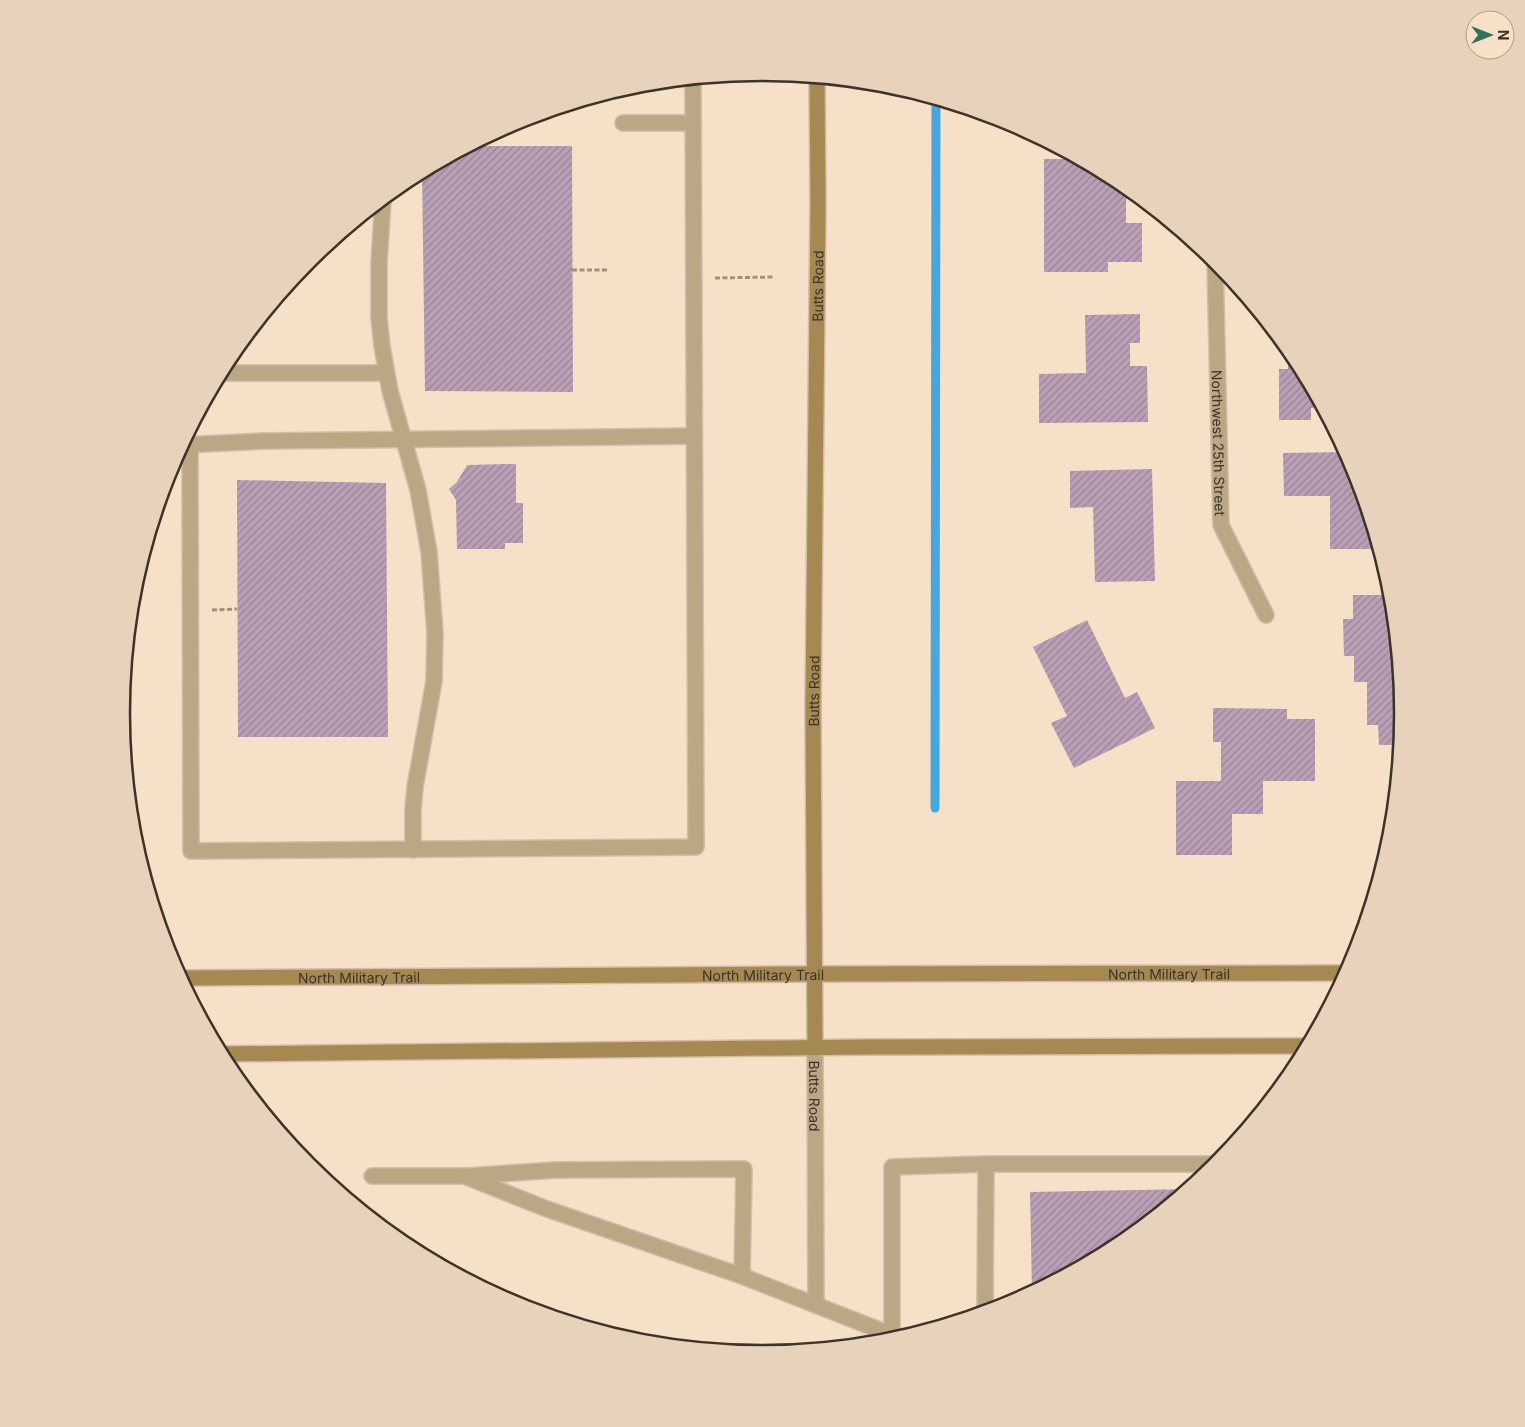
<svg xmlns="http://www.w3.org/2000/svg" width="1525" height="1427" font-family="Inter,sans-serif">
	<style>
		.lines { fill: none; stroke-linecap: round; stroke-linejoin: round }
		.stream { stroke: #47a7dc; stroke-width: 9 }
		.building { fill: url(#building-hatch) }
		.lane-casing { stroke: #d2bda8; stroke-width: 18 }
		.street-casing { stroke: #d2bda8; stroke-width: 18 }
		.secondary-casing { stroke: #d2bda8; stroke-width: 18 }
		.path { stroke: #a1907f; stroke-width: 3; stroke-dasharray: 5 2.5; stroke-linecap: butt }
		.lane { stroke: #bba784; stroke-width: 15 }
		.street { stroke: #bba784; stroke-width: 15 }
		.secondary { stroke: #a68952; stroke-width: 15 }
		.labels { text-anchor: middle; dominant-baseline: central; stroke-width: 4; stroke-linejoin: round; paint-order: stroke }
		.street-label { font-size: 14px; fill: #3c332a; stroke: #f7e0c8 }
		.rim { fill: none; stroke: #3c332a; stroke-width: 2.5 }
	</style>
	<defs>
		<pattern id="building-hatch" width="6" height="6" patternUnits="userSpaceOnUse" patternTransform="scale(1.25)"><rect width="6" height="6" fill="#b9a0b6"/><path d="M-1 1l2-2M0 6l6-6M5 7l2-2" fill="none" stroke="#988394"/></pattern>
	</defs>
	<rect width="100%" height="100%" fill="#f7e0c8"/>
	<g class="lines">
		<path class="stream" d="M 935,808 L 936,100"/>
	</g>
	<path class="building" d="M 472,146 L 572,146 L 573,392 L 425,391 L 422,172 Z
		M 1044,159 L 1078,159 L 1119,181 L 1136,195 L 1136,199 L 1126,199 L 1126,223 L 1142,223 L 1142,262 L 1108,262 L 1108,272 L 1044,272 Z
		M 1140,314 L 1140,343 L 1130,343 L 1130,366 L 1147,366 L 1148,422 L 1039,423 L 1039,374 L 1086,373 L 1085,315 Z
		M 1288,348 L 1296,358 L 1323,408 L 1311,408 L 1311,420 L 1279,420 L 1279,369 L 1288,369 Z
		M 1346,452 L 1355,468 L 1379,549 L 1330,549 L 1330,496 L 1284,496 L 1283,453 Z
		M 516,464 L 516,503 L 523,503 L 523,543 L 505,543 L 505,549 L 457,549 L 456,500 L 449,489 L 457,482 L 467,465 Z
		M 1152,469 L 1155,581 L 1095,582 L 1093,507 L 1070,508 L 1070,471 Z
		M 237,480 L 386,483 L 388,737 L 238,737 Z
		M 1353,595 L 1392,595 L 1403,714 L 1400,745 L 1379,745 L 1378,725 L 1367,725 L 1367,682 L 1354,682 L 1354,656 L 1344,656 L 1343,619 L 1353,619 Z
		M 1087,620 L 1125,698 L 1137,692 L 1155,728 L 1074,768 L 1051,723 L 1067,716 L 1033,647 Z
		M 1213,708 L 1287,709 L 1287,719 L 1315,719 L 1315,781 L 1263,781 L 1263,814 L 1232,814 L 1232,855 L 1176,855 L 1176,781 L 1221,781 L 1221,742 L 1213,742 Z
		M 1189,1189 L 1118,1247 L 1032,1293 L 1030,1192 Z"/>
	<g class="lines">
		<g class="lane-casing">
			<g id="lane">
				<path d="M 623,123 L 693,123"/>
				<path d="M 383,200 L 379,263 L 379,318 L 382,346 L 390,391 L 418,490 L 429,552 L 435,633 L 434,681 L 415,787 L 413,810 L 413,850"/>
				<path d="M 221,373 L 386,373"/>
				<path d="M 182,445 L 264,441 L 694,436"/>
				<path d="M 190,445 L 191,851 L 696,847 L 693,79"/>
				<path id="s1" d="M 815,1047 L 816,1305"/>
				<path d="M 372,1176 L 464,1176 L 547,1209 L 742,1276 L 892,1335"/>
				<path d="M 468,1176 L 556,1170 L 744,1169 L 742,1276"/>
				<path d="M 985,1313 L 986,1164 L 1218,1164"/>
				<path d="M 899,1339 L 892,1335 L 892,1167 L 986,1164"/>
			</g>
		</g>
		<g class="street-casing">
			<g id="street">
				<path id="s2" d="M 1215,259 L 1221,525 L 1266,615"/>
			</g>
		</g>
		<g class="secondary-casing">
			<g id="secondary">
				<path id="s3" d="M 181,978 L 814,974 L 1347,973"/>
				<path id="s4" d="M 815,1047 L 813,708 L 818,204 L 817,78"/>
				<path d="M 221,1054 L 867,1047 L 1308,1046"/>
			</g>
		</g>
		<path class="path" d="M 572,270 L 607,270
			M 715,278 L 774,277
			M 212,610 L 237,609"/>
		<use href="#lane" class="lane"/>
		<use href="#street" class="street"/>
		<use href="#secondary" class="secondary"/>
	</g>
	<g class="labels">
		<g class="street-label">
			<text stroke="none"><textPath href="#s4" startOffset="761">Butts Road</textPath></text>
			<text stroke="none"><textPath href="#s2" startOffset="184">Northwest 25th Street</textPath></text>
			<text stroke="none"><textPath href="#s4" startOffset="356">Butts Road</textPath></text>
			<text stroke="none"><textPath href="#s3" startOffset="988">North Military Trail</textPath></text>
			<text stroke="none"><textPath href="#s3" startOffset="582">North Military Trail</textPath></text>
			<text stroke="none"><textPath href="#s3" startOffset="178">North Military Trail</textPath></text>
			<text stroke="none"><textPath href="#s1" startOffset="49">Butts Road</textPath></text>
		</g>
	</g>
	<path d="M0 0H1525V1427H0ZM130 713a632 632 0 1 1 1264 0a632 632 0 1 1-1264 0Z" fill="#e8d2bb" fill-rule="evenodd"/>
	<path class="rim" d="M130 713a632 632 0 1 1 1264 0a632 632 0 1 1-1264 0Z"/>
	<g transform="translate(1490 35) rotate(90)"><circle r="24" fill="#f7e0c8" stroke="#ac9b89"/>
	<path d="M0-4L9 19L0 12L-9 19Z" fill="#34705b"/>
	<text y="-8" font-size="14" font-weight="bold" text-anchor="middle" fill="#3c332a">N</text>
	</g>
</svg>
